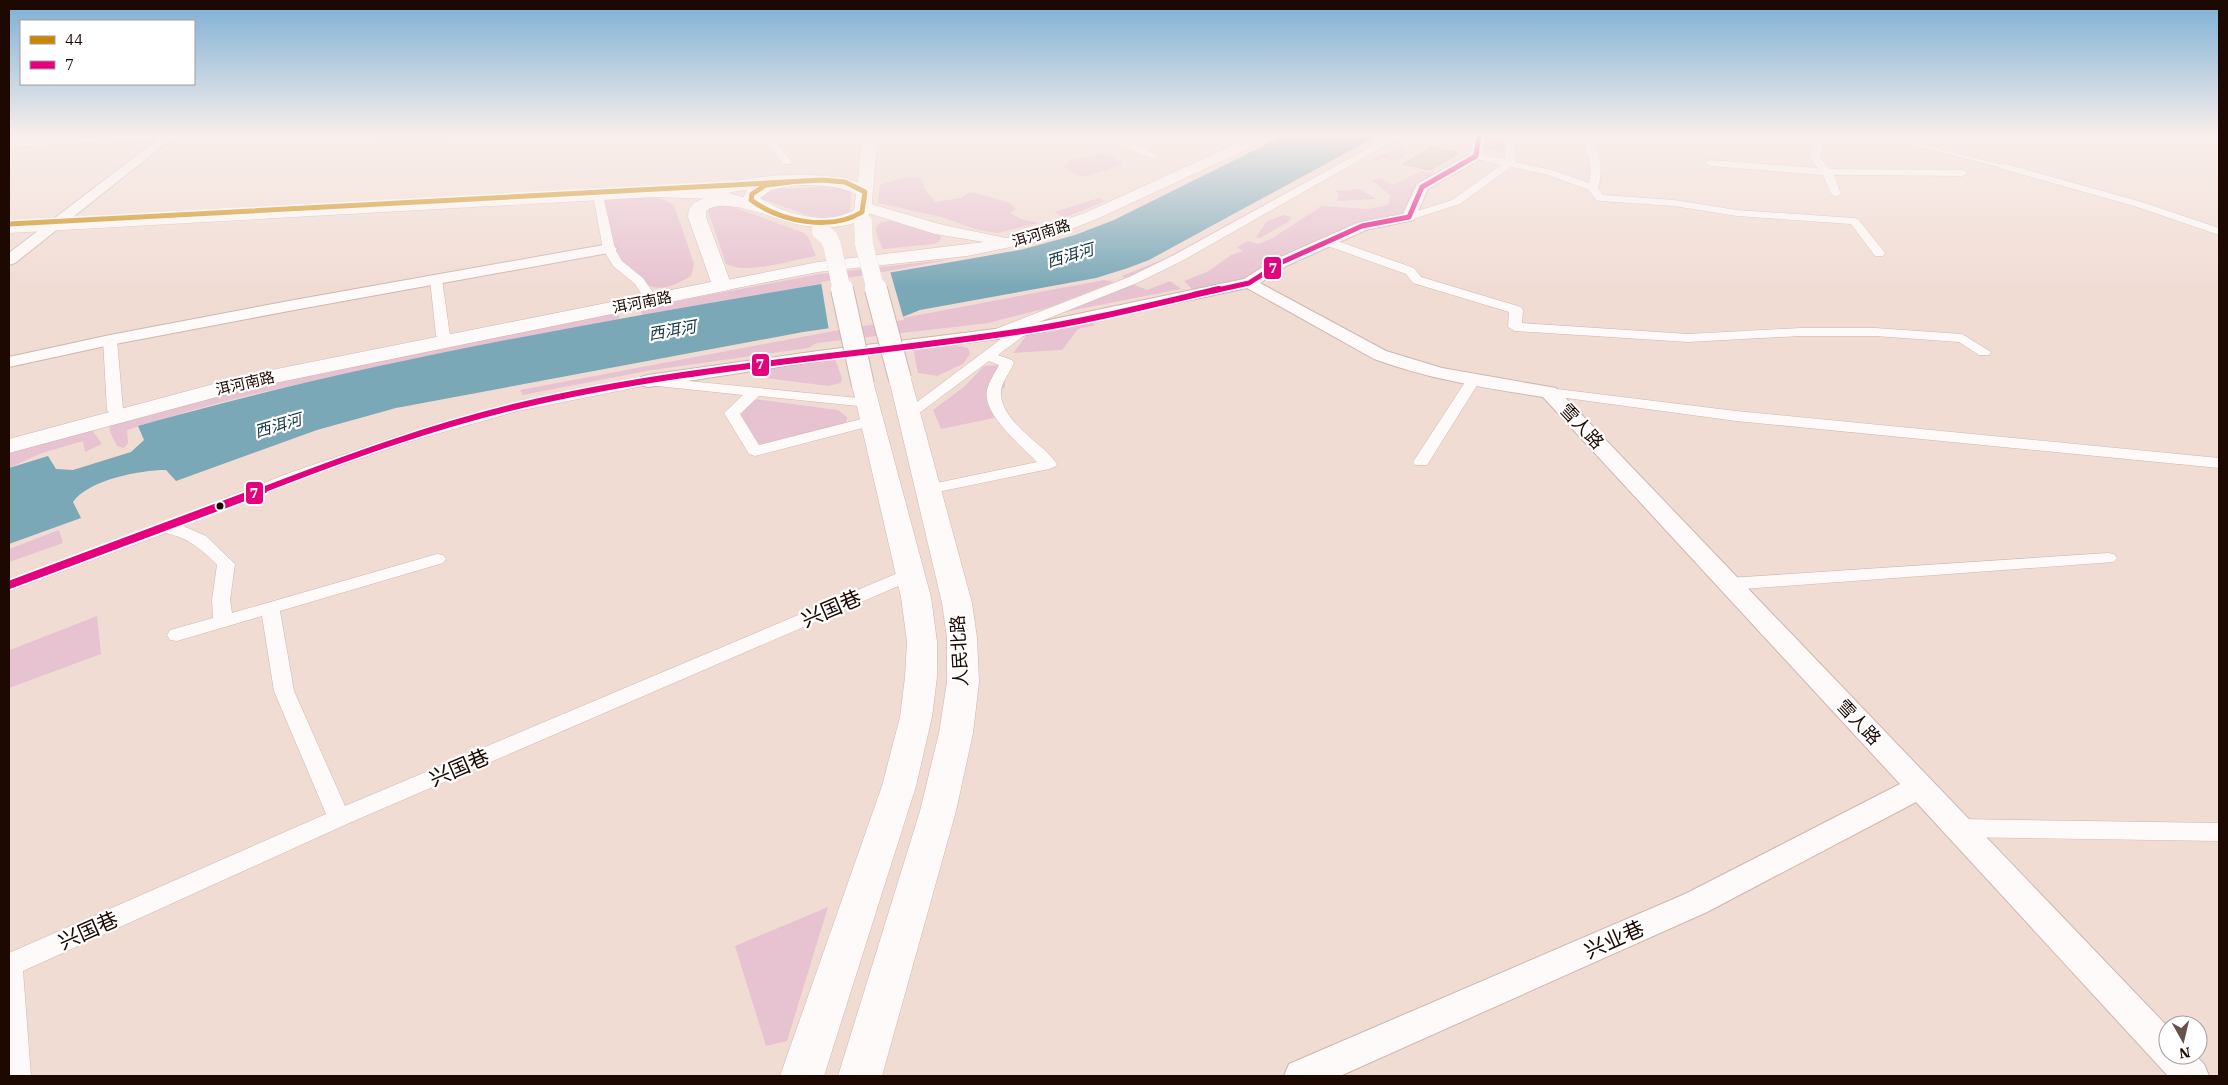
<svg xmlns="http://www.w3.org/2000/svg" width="2228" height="1085" font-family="'IBM Plex Serif','Noto Sans SC',serif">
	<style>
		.green { fill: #e7c2d0 }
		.water { fill: #7aa8b7 }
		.pier { fill: #f1dcd4 }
		.building { fill: #d4bfb7; stroke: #c2ada6 }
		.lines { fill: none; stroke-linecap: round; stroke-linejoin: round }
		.pedestrian-casing { stroke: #cdb7af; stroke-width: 1 }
		.minor-casing { stroke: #cdb7af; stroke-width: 1 }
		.tertiary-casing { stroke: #cdb7af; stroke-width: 2 }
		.secondary-casing { stroke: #cdb7af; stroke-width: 1 }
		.primary-casing { stroke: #cdb7af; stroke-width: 1 }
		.pedestrian { fill: #fdfaf9; fill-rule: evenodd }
		.minor { fill: #fdfaf9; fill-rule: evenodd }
		.tertiary { fill: #fdfaf9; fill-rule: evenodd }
		.secondary { fill: #fdfaf9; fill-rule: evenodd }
		.primary { fill: #fdfaf9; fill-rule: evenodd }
		.primary-bridge-far1-casing { stroke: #cdb7af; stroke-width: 18; stroke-linecap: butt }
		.primary-bridge-casing { stroke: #cdb7af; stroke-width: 24; stroke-linecap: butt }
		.primary-bridge-far1 { stroke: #fdfaf9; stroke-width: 18 }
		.primary-bridge { stroke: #fdfaf9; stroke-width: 22 }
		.bus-1-casing { stroke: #fff; stroke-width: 8 }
		.bus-2-far2-casing { stroke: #fff; stroke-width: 8 }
		.bus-2-far1-casing { stroke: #fff; stroke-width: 9 }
		.bus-2-casing { stroke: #fff; stroke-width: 12 }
		.bus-1 { stroke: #cb8600; stroke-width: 5 }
		.bus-2-far2 { stroke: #e5007d; stroke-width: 5 }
		.bus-2-far1 { stroke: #e5007d; stroke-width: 6 }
		.bus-2 { stroke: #e5007d; stroke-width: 8 }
		.bus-dot { fill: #1d0802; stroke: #fff; stroke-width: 2 }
		.labels { text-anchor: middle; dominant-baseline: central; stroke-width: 4.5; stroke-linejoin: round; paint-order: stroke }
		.far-street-label { font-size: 15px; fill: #1d0802; stroke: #fff }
		.far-water-label { font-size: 16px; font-style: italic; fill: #123540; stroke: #fff }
		.street-label { font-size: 18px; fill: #1d0802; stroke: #fff }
		.near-street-label { font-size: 21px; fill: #1d0802; stroke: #fff }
		.line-badge { stroke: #fff; stroke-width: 2 }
		.badge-label { font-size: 14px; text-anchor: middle; font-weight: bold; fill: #fff }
	</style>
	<rect width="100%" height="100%" fill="#f1dcd4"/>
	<path class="green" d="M 374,136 L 493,136 L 373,141 Z
		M 1389,136 L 1395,136 L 1127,280 L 1122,276 L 1166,258 Z
		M 1486,136 L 1506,136 L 1504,152 L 1486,150 Z
		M 1402,148 L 1407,152 C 1400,162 1394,161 1383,158 L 1362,171 L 1375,162 L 1375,157 Z
		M 1098,155 L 1109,155 L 1122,162 L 1121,165 L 1084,177 L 1067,171 L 1064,166 L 1071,159 Z
		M 1421,171 L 1438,174 L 1415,188 L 1406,216 L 1375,221 L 1243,281 L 1193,290 L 1184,281 L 1209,271 L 1231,255 L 1243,251 L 1237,247 L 1248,241 L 1258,244 L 1271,239 L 1322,206 L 1368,209 L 1388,205 L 1391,196 L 1373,181 L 1379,177 L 1393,185 Z
		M 916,177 L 923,180 L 924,188 L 935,202 L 961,198 L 970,192 L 1008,202 L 1016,209 L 1010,213 L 1021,219 L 1039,223 L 998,233 L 978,230 L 941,217 L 878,203 L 880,185 L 902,178 Z
		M 835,186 L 851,192 L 850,216 L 817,219 L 759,198 L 760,194 L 773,189 Z
		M 1360,189 L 1376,199 L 1337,201 L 1339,194 L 1336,191 Z
		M 639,197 C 652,198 663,197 674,205 L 694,264 L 691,276 C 663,292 652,293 630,271 C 624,265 617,257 614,249 C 608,233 607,215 604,199 Z
		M 1099,198 L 1106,201 L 1064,218 L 1055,212 Z
		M 721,205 L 731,206 L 804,233 L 809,239 L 816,256 C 791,260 748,275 726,264 L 708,211 L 710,208 Z
		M 1283,215 L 1292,217 L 1288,222 L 1260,238 L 1256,238 L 1266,222 Z
		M 891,221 L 940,235 L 941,237 L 939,242 L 933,244 L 883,249 C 877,235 868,222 891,221 Z
		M 953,259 L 642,317 L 641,308 L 819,274 Z
		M 1104,280 L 1114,282 L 1047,308 L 988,323 L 817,343 L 808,348 L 652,370 L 523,395 L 520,390 Z
		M 1170,281 L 1181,289 L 1059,313 L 1133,284 L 1147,290 Z
		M 618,313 L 620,321 C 533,336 446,353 359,371 C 281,387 203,405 127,430 L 128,443 L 124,448 L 117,446 L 110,432 L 109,421 L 245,386 Z
		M 1092,322 L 1095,325 L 1078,329 L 1062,350 L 1013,353 L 1027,335 Z
		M 953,344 L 968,348 L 970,354 L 963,364 L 937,376 L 918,373 L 913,348 Z
		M 835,359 L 842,378 L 841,383 L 828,386 L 759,377 L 764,369 Z
		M 998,365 L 1006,368 L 1005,387 L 990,398 L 994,418 L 941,429 L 933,410 L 965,386 L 984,366 Z
		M 754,399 L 838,410 L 847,417 L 846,425 L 757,449 L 738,418 Z
		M 90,427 L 102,444 L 85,452 L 83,441 L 42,453 L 9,468 L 9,450 Z
		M 59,530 L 63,543 L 9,562 L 9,549 Z
		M 97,616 L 101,654 L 9,688 L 9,648 L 10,650 Z
		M 828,907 L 787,1041 L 766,1046 L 735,946 Z"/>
	<path class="water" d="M 1283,136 L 1377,136 L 1149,260 L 1128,268 L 1096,278 L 920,310 L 900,318 L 803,332 L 396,408 L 317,430 L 176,481 L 166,470 C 140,470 88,480 73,502 L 81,518 L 9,544 L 9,468 L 48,456 L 56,469 L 73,470 L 131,452 L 144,440 L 138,426 C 427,344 725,302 1020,250 L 1075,235 L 1114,220 Z"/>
	<path class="pier" d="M 890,271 L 904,320 L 829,331 L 821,282 Z"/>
	<path class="building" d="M 1433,147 L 1459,153 L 1430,170 L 1403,164 Z"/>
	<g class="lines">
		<g class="pedestrian-casing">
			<path id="pedestrian" d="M 1877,136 L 1889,136 L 2007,166 L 2003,168 Z"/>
		</g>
		<g class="minor-casing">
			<path id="minor" d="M 116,136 L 173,136 L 168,139 L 9,147 L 9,141 Z
				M 774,136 L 793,136 L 777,143 L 792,162 L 791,164 L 783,164 L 767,143 Z
				M 1110,136 L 1121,136 L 1159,156 L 1158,158 C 1148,160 1117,144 1110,136 Z
				M 1390,136 L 1402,136 L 1182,261 L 1137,283 L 1024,328 L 1028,331 L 1026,334 L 998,355 L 1012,360 L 1014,363 C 1010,372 1002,382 1001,391 C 999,421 1043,443 1057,464 L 1055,467 L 1049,469 L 928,494 L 922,492 L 920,489 L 922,486 L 1037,462 C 1021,446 982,414 987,390 C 989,381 995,373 999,365 L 989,361 L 914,417 L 904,417 L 901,414 L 1009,333 L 993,339 L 988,338 L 986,335 L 988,332 L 1129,277 L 1174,255 Z
				M 1504,136 L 1514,136 L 1515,162 L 1552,170 L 1589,183 C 1593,166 1588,152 1581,136 L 1591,136 C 1600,156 1604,166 1598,188 L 1603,195 L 1674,200 L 1737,210 L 1854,218 L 1858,219 L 1885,253 L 1883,256 L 1875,256 L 1851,224 L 1737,216 L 1674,206 L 1600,201 L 1596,200 L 1589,190 L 1545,174 L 1511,167 L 1460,204 L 1413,219 L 1405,219 L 1403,217 L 1405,215 L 1452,200 L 1501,165 L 1472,158 L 1471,156 L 1476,153 L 1505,159 Z
				M 1823,136 L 1834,136 L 1823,144 L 1820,158 L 1830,169 L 1963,170 L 1968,173 L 1963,176 L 1834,175 L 1841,194 L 1836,197 L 1831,194 L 1823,175 L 1710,166 L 1705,163 L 1710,160 L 1818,168 L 1810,158 L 1813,143 Z
				M 2003,163 L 2142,202 L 2219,228 L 2219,235 L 2134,206 L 1999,168 L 1998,166 Z
				M 598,192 L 603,195 L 615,249 L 622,261 L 643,278 L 655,295 L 654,298 L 644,298 L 635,284 L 613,266 L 603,249 L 593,195 Z
				M 1326,237 L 1414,268 L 1421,277 L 1521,307 L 1523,310 L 1522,323 L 1688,334 L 1801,328 L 1875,328 L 1962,334 L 1991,352 L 1989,355 L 1979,355 L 1959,342 L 1875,336 L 1801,336 L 1688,342 L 1515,331 L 1508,327 L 1509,312 L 1413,283 L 1406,274 L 1322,244 L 1320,241 Z
				M 436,275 L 442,279 L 450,336 L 443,340 L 436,336 L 430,279 Z
				M 110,336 L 117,340 L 123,410 L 120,413 L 110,413 L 107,410 L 103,340 Z
				M 1474,375 L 1481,379 L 1429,462 L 1427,465 L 1415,465 L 1413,462 L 1469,376 Z
				M 648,377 L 868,399 L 873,400 L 875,403 L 873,406 L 868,407 L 759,396 L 740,414 L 759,445 L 873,416 L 878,418 L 881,421 L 878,424 L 755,456 L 749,454 L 724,413 L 743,395 L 648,385 L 518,411 L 408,442 L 304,478 L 183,526 L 206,536 L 235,564 L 230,600 L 232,613 L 437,554 L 443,555 L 446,559 L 443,563 L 280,611 L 294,691 L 345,806 L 905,570 L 911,568 L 917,570 L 920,574 L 917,578 L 347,824 L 23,971 L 31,1076 L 9,1076 L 9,953 L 326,814 L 274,691 L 262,616 L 177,641 L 170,640 L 167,635 L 170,630 L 213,618 L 212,600 L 217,565 C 202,549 188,538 166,533 L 9,591 L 9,579 L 160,523 L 292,472 L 398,436 L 515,403 Z
				M 1549,388 L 1736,411 L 2219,458 L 2219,468 L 1736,421 L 1544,395 L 1542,392 L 1544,389 Z
				M 2108,553 L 2114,554 L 2117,558 L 2114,562 L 1729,590 L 1723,588 L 1720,584 L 1723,580 L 1729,578 Z
				M 1958,819 L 2219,823 L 2219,841 L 1958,837 L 1950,834 L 1947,828 L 1950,822 Z"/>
		</g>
		<g class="tertiary-casing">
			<path id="tertiary" d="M 162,136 L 175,136 L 15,263 L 9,265 L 9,253 Z
				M 1473,136 L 1485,136 L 1481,159 L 1428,189 L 1414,220 L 1366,230 L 1286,266 L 1260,283 L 1386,351 L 1442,368 L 1556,388 L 2168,1027 L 2168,1055 L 2195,1055 L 2204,1064 L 2209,1076 L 2168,1076 L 1916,802 L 1707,912 L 1340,1076 L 1284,1076 L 1289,1064 L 1685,894 L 1900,784 L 1543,397 C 1485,388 1428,379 1374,359 L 1247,288 L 1021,336 L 818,361 L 648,387 L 641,385 L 639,381 L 641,377 L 648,375 L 818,351 L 1021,326 L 1244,279 L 1274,260 L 1357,223 L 1403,214 L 1417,184 L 1470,154 Z
				M 609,244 L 614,246 L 617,249 L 614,252 L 294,310 L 110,345 L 9,367 L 9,357 L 110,335 L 294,300 Z"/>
		</g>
		<g class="secondary-casing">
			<path id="secondary" d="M 1253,136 L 1271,136 L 1269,139 L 1099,218 L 1044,240 L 967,256 L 818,272 L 722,291 L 716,290 L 713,286 L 716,282 L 722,281 L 818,262 L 984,242 L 935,234 L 858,210 L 856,207 L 858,204 L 864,202 L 943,225 L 1006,238 L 1033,232 L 1087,212 Z
				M 654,187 L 714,189 L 764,203 L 766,206 L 764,209 L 758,211 L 713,199 L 654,197 L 9,233 L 9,223 Z"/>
		</g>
		<g class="primary-casing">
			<path id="primary" d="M 862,136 L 878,136 L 871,212 C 865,220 857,222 848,225 C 834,228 820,228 806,226 C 782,223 724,194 706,211 L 706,217 L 732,286 L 729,290 L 250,388 L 9,453 L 9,439 L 247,375 L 711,282 L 688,217 C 688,206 695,201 705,198 L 699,193 L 702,189 C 752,175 807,169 858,182 ZM 797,185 C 817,185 838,185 856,194 L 854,210 C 827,226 784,215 760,198 L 771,190 ZM 742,190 L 747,190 L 743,198 L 719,195 Z
				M 900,372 L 908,374 L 911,379 L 972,603 L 977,638 L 979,682 L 973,733 L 956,811 L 882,1076 L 838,1076 L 920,811 L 939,733 L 947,682 L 947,638 L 942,603 L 889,379 L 892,374 Z
				M 863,378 L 871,380 L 874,385 L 931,597 L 937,642 L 937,677 L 932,717 L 916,786 L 824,1076 L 780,1076 L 882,786 L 900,717 L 905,677 L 907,642 L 901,597 L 852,385 L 855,380 Z"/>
		</g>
		<use href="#pedestrian" class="pedestrian"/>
		<use href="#minor" class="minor"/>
		<use href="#tertiary" class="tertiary"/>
		<use href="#secondary" class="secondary"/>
		<use href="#primary" class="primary"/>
		<g class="primary-bridge-far1-casing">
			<path id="primary-bridge-far1" d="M 863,223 L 864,244 L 876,291
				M 821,231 L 829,238 L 832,245 L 842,291"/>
		</g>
		<g class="primary-bridge-casing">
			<path id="primary-bridge" d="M 842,289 L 863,385
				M 876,289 L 900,379"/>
		</g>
		<use href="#primary-bridge-far1" class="primary-bridge-far1"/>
		<use href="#primary-bridge" class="primary-bridge"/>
		<g class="bus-1-casing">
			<path id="bus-1" d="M 9,224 L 822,180 L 845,182 L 865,192 L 862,212 C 830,232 780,221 751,200 L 752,194 L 766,185 L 791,182"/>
		</g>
		<g class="bus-2-far2-casing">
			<path id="bus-2-far2" d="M 1213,291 L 1249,283 L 1280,263 L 1362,226 L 1409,217 L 1422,187 L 1476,156 L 1479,136"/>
		</g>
		<g class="bus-2-far1-casing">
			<path id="bus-2-far1" d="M 260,491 C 345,458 430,427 518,406 C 682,367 850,357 1016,332 C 1084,322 1151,305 1219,289"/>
		</g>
		<g class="bus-2-casing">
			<path id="bus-2" d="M 9,585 L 263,490"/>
		</g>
		<use href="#bus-1" class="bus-1"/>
		<use href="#bus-2-far2" class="bus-2-far2"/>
		<use href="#bus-2-far1" class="bus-2-far1"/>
		<use href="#bus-2" class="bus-2"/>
	</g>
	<linearGradient id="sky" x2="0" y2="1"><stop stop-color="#7cafd4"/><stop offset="0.47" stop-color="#f9efec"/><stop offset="1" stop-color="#f9efec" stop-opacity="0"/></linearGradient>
	<rect width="2228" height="288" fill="url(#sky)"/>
	<circle class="bus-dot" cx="220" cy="506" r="4.5"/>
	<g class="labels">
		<g class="far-street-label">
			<text transform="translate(1041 233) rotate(-17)">洱河南路</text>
			<text transform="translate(642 302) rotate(-11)">洱河南路</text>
			<text transform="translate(245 383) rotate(-13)">洱河南路</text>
		</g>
		<g class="far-water-label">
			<text transform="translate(1070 255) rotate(-16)">西洱河</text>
			<text transform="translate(672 330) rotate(-10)">西洱河</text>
			<text transform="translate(278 425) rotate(-16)">西洱河</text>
		</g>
		<g class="street-label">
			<text transform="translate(1582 426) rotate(47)">雪人路</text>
			<text transform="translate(959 651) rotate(-93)">人民北路</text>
			<text transform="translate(1859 722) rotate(47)">雪人路</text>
		</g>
		<g class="near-street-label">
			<text transform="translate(831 608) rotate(-23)">兴国巷</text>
			<text transform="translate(459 767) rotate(-23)">兴国巷</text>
			<text transform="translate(88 930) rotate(-24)">兴国巷</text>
			<text transform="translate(1614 939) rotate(-24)">兴业巷</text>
		</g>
	</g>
	<g class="line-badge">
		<rect x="1263" y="256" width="19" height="24" rx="5" fill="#e5007d"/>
		<rect x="751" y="353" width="19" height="24" rx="5" fill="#e5007d"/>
		<rect x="245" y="481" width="19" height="24" rx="5" fill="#e5007d"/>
	</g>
	<g class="badge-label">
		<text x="1273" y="273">7</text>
		<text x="760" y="369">7</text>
		<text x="254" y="498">7</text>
	</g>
	<rect width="2228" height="1085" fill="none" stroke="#1d0802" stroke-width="20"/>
	<rect x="20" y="20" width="175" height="65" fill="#ffffff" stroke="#a59c9a"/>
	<rect x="30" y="36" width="25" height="8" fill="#cb8600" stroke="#a59c9a"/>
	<text x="65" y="45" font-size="15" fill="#1d0802">44</text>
	<rect x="30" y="61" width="25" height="8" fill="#e5007d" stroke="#a59c9a"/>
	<text x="65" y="70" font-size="15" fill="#1d0802">7</text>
	<g transform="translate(2183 1040) rotate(172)"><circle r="24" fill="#ffffff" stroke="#a59c9a"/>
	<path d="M0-4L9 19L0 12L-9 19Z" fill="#67524c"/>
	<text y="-8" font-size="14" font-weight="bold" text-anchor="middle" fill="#1d0802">N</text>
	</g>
</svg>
